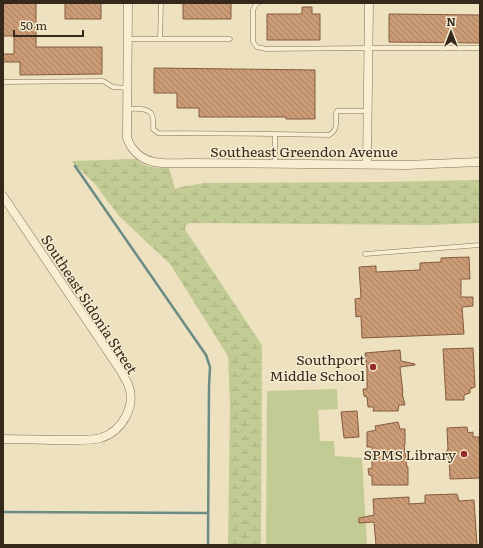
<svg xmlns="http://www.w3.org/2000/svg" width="483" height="548" font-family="Literata,serif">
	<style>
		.wetland { fill: url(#wetland-marsh) }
		.garden { fill: #c3cb94 }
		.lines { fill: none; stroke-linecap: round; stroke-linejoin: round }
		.stream { stroke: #6a8c85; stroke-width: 2.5 }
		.building { fill: url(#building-back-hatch); stroke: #845c3e }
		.service-casing { stroke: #857158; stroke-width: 5 }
		.minor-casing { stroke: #857158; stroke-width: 9 }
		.service { stroke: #f8eed2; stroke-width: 4 }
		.minor { stroke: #f8eed2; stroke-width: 8 }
		.poi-dot { fill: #932b29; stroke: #f5ebcf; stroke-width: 1.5 }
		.labels { text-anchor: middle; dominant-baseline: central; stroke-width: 3; stroke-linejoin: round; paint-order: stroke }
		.street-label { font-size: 14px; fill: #35291c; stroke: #f5ebcf }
		.poi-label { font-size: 14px; fill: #35291c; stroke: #f5ebcf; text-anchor: end }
	</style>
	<defs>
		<pattern id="wetland-marsh" width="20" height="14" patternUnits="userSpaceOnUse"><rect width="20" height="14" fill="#c3cb94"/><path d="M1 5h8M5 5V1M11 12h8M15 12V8" fill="none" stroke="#a8ae7f"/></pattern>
		<pattern id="building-back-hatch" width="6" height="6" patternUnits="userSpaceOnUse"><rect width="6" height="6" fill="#cb9b76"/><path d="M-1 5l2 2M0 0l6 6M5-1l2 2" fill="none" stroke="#a67e60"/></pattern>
	</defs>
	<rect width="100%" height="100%" fill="#ede1bf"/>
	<path class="wetland" d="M 136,159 C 146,168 156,168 169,168 L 175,189 L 181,187 L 204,183 L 377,182 L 480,180 L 480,223 L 430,225 L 190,223 L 186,225 L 185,228 L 186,231 L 262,345 L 261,545 L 228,545 L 230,403 L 228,356 L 170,264 L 119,216 L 95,184 L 71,161 Z"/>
	<path class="garden" d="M 337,389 L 338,409 L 318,410 L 320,441 L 334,441 L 335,456 L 362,458 L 367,545 L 266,545 L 267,391 Z"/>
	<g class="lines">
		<path class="stream" d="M 75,166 L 206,355 L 210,367 L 209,387 L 208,545
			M 3,512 L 208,513"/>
	</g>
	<path class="building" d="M 3,3 L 36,3 L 36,47 L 102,47 L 102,74 L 20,75 L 20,62 L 3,62 L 3,54 L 14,54 L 14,36 L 3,36 Z
		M 65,3 L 101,3 L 101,19 L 65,19 Z
		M 183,3 L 231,3 L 231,19 L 183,19 Z
		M 302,7 L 312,7 L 312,14 L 320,14 L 320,40 L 267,40 L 267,14 L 302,14 Z
		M 389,14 L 480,15 L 480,43 L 389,42 Z
		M 154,68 L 315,70 L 315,119 L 286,119 L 286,117 L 199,117 L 199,108 L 177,108 L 177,93 L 154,93 Z
		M 469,257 L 470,279 L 461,279 L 461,297 L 473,297 L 473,306 L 462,307 L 464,334 L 362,338 L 361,316 L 356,317 L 355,299 L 361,298 L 359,267 L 376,266 L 376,272 L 420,270 L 420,263 L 441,262 L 441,258 Z
		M 473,348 L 475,387 L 470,389 L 470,393 L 464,395 L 464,400 L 446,400 L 443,349 Z
		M 400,350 L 401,361 L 415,364 L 415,365 L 400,367 L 403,393 L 402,393 L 405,405 L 399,405 L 398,411 L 373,411 L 374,407 L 368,407 L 367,397 L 364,396 L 363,389 L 367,389 L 367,369 L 365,353 Z
		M 357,411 L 359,437 L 344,438 L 341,412 Z
		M 398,422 L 400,429 L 405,429 L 405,445 L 404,445 L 407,467 L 408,467 L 408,485 L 372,485 L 372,476 L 369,475 L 368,469 L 372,468 L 372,447 L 367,447 L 367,432 L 376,430 L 375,426 Z
		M 467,427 L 468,433 L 473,432 L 473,437 L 479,437 L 479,444 L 480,444 L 480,478 L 450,479 L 449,457 L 447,457 L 447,450 L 448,450 L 447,428 Z
		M 457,494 L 459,501 L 474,500 L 477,545 L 376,545 L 374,522 L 359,523 L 359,518 L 374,515 L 373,499 L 409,497 L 409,504 L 425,503 L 425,495 Z"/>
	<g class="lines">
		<g class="service-casing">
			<path id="service" d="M 259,3 L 256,4 L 253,10 L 253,42 L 257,47 L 266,49 L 368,48 L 480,48
				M 128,39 L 230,39
				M 160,39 L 161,3
				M 3,82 L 103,81 L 113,87 L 127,88
				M 127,109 C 134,109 149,107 152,115 C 154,119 153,125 153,129 L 158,133 L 275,134 L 275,164
				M 275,134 L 329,135 C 338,130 336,122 336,113 L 337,111 L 367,111
				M 365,254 L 480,245"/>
		</g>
		<g class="minor-casing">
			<path id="minor" d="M 128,3 L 127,138 C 129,142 130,146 133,149 C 146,167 170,163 190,163 L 406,165 L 480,162
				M 367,164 L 369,3
				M 3,196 L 121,371 C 123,375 126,380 128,384 C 137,406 122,431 101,438 C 89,441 76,440 64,440 C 44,440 23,439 3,439"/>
		</g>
		<use href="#service" class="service"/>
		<use href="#minor" class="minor"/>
	</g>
	<g class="poi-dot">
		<circle cx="373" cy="367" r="4"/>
		<circle cx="464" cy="454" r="4"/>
	</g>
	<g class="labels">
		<g class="street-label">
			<text x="304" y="151">Southeast Greendon Avenue</text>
			<text transform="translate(90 304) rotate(57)">Southeast Sidonia Street</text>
		</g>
		<g class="poi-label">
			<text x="365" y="359">Southport<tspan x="365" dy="16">Middle School</tspan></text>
			<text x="456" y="454">SPMS Library</text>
		</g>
	</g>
	<rect width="483" height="548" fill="none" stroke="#35291c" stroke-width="8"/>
	<g transform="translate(451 32)" stroke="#f5ebcf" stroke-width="3" paint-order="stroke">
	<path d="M0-3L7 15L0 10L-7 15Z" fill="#35291c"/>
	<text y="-6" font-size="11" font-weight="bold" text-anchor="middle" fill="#35291c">N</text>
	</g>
	<path d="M14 30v6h69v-6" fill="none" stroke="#35291c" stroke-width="2"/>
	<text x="20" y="30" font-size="12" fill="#35291c" stroke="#f5ebcf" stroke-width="3" paint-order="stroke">50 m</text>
</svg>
